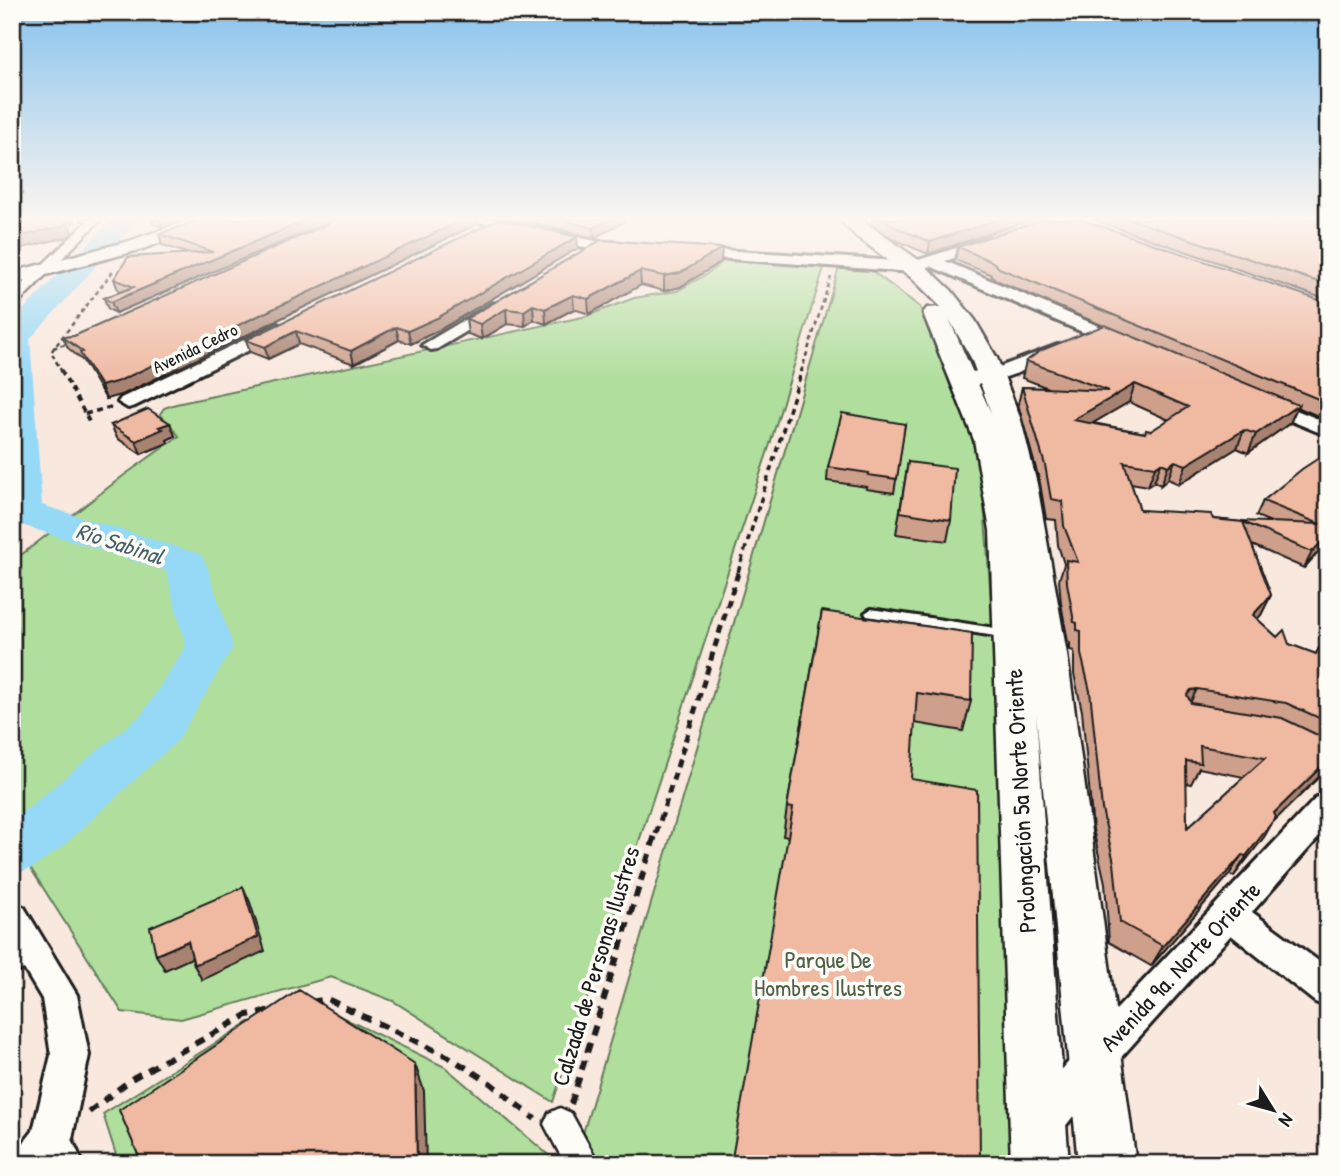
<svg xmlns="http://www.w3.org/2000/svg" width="1340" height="1176" font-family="'Patrick Hand',sans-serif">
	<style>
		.green { fill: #afde9d; stroke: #667d5c; stroke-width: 2 }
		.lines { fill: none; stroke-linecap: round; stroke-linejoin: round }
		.river { fill: #95d9f7; fill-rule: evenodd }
		.service-casing { stroke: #1c1c1c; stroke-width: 6 }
		.pedestrian-casing { stroke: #1c1c1c; stroke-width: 5 }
		.minor-casing { stroke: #1c1c1c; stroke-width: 6 }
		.tertiary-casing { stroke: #1c1c1c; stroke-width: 5 }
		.secondary-casing { stroke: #1c1c1c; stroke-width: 5 }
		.path-far3 { stroke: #1c1c1c; stroke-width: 2.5; stroke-dasharray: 4.5 3.5; stroke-linecap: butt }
		.path-far2 { stroke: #1c1c1c; stroke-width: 3.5; stroke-dasharray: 6 4.5; stroke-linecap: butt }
		.path-far1 { stroke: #1c1c1c; stroke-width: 5; stroke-dasharray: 8 6; stroke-linecap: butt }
		.path { stroke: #1c1c1c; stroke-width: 6; stroke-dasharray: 10 8; stroke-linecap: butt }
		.service { fill: #fdfcf7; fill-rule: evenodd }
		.pedestrian { fill: #fdfcf7; fill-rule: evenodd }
		.minor { fill: #fdfcf7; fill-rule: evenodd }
		.tertiary { fill: #fdfcf7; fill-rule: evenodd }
		.secondary { fill: #fdfcf7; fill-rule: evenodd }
		.wall { fill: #ce9f8b; stroke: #1c1c1c; stroke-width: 2; fill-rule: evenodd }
		.shaded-wall { fill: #a78271; stroke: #1c1c1c; stroke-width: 2 }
		.building { fill: #efb9a2; stroke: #1c1c1c; stroke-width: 2; fill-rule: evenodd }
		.labels { text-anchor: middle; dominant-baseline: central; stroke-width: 7; stroke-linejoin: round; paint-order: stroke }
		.far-street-label { font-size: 18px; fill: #1c1c1c; stroke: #fdfcf7 }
		.water-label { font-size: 23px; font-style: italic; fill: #465e69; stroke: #fdfcf7 }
		.near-street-label { font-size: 24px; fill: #1c1c1c; stroke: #fdfcf7 }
		.near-park-label { font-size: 24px; fill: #4f6049; stroke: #fdfcf7 }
	</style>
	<rect width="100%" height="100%" fill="#f9e8de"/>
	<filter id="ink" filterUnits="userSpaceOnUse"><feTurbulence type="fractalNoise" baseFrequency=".0143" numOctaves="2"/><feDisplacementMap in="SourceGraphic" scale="14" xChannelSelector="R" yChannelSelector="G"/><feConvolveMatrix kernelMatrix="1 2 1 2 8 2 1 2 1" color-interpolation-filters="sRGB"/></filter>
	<g filter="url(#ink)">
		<path class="green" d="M 727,258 L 825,264 L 771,441 L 553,1102 L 393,1001 L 331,977 L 181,1019 L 122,1012 L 12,839 L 12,562 L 123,476 L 179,436 L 160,414 L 164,408 L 176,404 L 587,316 L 634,298 L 677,291 L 707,274 Z
			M 840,264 L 864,265 L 920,307 L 979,435 L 1032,1164 L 574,1164 Z
			M 323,1008 L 445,1067 L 559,1164 L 119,1164 L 103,1114 L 249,1022 Z"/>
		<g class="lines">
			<path class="river" d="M 113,219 L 139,219 L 30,339 L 42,505 L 200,554 L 206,563 L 233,647 L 178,740 L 63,846 L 32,868 L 12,875 L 12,821 L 142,714 L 186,646 L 166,571 L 12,522 L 12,321 Z"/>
			<g class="service-casing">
				<path id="service" d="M 871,609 L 1008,630 L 1014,634 L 1008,638 L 867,616 L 865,613 Z"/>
			</g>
			<g class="pedestrian-casing">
				<path id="pedestrian" d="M 90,219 L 101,219 L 17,304 L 12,305 L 12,294 Z
					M 560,1108 L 571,1113 L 599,1164 L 565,1164 L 544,1124 L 549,1113 Z"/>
			</g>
			<g class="minor-casing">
				<path id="minor" d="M 82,219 L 97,219 L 99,221 L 92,225 Z
					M 478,219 C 518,217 557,234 596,241 C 608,243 624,240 632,248 C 619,261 504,228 480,222 Z
					M 988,238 L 993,239 L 995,242 L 993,245 L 945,261 L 1127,338 L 1130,342 L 1127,346 L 1115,346 L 930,266 L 913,272 L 689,256 L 682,252 L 689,248 L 912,262 Z
					M 493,303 L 501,308 L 499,312 L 437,349 L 431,350 L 422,345 Z
					M 278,324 L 287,329 L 284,333 L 135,406 L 128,408 L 118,402 L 121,398 Z
					M 1057,345 L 1063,346 L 1066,350 L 1063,354 C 1043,362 971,398 955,378 L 964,372 L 989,371 Z
					M 1264,397 L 1328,423 L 1328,436 L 1257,407 L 1254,403 Z
					M 1328,794 L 1328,827 L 1252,912 L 1328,968 L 1328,1007 L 1315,1002 L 1231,935 L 1106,1074 L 1057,1137 L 1043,1143 L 1029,1137 L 1023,1123 L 1029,1109 L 1080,1048 L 1317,797 Z
					M 12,903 L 24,907 L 77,995 L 89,1055 L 72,1139 L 83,1164 L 12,1164 L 18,1150 L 33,1131 L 51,1055 L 42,999 L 24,969 L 12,974 Z"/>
			</g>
			<g class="tertiary-casing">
				<path id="tertiary" d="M 192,219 L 217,219 L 214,223 L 143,249 L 12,284 L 12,272 L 129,241 Z"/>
			</g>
			<g class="secondary-casing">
				<path id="secondary" d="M 839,219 L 860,219 L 920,261 L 951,290 L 975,320 L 997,358 L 1021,420 L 1037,484 L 1067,654 L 1136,1164 L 1078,1164 L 1036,714 L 1069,1164 L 1011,1164 L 990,530 L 974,440 L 923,313 L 927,308 L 941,307 L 912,278 L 856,236 ZM 949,319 L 971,358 L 991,413 Z"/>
			</g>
			<path class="path-far3" d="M 53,348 L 71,342
				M 62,372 L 51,352 L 114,270
				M 801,372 L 831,277"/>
			<path class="path-far2" d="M 61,370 L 90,423
				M 85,414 L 111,407
				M 738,572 L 802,370"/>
			<path class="path-far1" d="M 656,834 L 739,570"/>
			<path class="path" d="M 311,1002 L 327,999 L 449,1057 L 490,1083 L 535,1119
				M 571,1104 L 656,832
				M 89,1112 L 133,1078 L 247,1015 L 272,1010"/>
			<use href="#service" class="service"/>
			<use href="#pedestrian" class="pedestrian"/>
			<use href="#minor" class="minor"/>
			<use href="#tertiary" class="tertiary"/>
			<use href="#secondary" class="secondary"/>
		</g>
		<path class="wall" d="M 151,219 L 185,219 L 162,227 L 153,224 Z
			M 336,219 L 116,313 L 108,309 L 104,298 L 122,291 L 118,290 L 114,279 L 189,254 L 162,245 L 159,234 Z
			M 521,219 L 625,219 L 625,221 L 594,238 Z
			M 872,219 L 1033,219 L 928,254 L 895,240 L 871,224 Z
			M 1091,219 L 1328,219 L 1328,300 Z
			M 479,223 L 124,394 L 106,399 L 83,361 L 68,348 L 63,337 L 74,336 Z
			M 601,240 L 721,262 L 680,287 L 664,291 L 641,285 L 589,314 L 574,309 L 546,324 L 534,320 L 525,326 L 507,324 L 482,339 L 468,334 L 466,319 Z
			M 958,247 L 1328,303 L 1328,420 L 1297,407 L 1290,423 L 1248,453 L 1237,448 L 1179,484 L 1168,479 L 1161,485 L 1154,482 L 1148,486 L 1131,483 L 1140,510 L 1240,522 L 1271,522 L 1256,516 L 1263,501 L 1323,455 L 1322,454 L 1328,442 L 1328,541 L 1304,568 L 1252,545 L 1271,595 L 1261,615 L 1257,619 L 1277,637 L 1289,644 L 1316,654 L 1319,648 L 1328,651 L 1328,768 L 1272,823 L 1264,837 L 1234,876 L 1229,875 L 1151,966 L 1109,942 L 1105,883 L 1093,829 L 1082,711 L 1074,674 L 1074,651 L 1070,650 L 1070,643 L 1068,642 L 1061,603 L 1059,580 L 1064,564 L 1058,545 L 1056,520 L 1046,519 L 1040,483 L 1018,404 L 1022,387 L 1048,388 L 1022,378 L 1026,361 L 1104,326 L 996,280 L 990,274 L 955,260 ZM 1129,402 L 1169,420 L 1151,431 L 1145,433 L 1093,423 ZM 1199,768 L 1244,777 L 1187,828 L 1186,783 L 1191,784 Z
			M 578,248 L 439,330 L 411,344 L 399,340 L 354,364 L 299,344 L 268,359 L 250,352 L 246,340 Z
			M 170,423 L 175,436 L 167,440 L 168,443 L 141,454 L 117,438 L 111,425 Z
			M 905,424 L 894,493 L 866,489 L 867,487 L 827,481 L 828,467 Z
			M 908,462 L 951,520 L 947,541 L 896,534 Z
			M 1328,590 L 1328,600 L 1324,598 Z
			M 822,611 L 971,701 L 963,731 L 915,723 L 788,837 L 783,836 L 787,807 Z"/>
		<path class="shaded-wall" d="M 59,219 L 74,219 L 76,222 L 69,224 L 72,233 L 68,237 L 22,248 L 20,267 L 12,271 L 12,257 L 17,237 Z
			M 159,219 L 185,219 L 162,227 Z
			M 309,219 L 336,219 L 116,313 L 111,302 Z
			M 465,219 L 479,219 L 479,223 L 124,394 L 106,399 L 101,386 Z
			M 610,219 L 625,219 L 625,221 L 594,238 L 593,228 Z
			M 1000,219 L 1033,219 L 928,254 L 930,242 Z
			M 577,237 L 578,248 L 439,330 L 411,344 L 408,331 Z
			M 722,248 L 721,262 L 680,287 L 664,291 L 664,276 Z
			M 640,271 L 641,285 L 589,314 L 588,299 Z
			M 12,274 L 17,285 L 12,290 Z
			M 573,295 L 574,309 L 546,324 L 545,309 Z
			M 533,305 L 534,320 L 525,326 L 524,311 Z
			M 506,309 L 507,324 L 482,339 L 480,324 Z
			M 396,327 L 399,340 L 354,364 L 351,351 Z
			M 296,331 L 299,344 L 268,359 L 265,347 Z
			M 1135,384 L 1129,402 L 1067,438 L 1073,420 Z
			M 1298,405 L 1290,423 L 1248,453 L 1256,434 Z
			M 170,423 L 175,436 L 167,440 L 168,443 L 141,454 L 136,441 L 159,427 Z
			M 1244,430 L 1237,448 L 1179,484 L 1186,465 Z
			M 1175,461 L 1168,479 L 1161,485 L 1168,466 Z
			M 1161,463 L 1154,482 L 1148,486 L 1155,467 Z
			M 1328,535 L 1328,541 L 1304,568 L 1312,552 Z
			M 1271,595 L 1261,615 L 1243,635 L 1253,615 Z
			M 1197,689 L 1187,709 L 1187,695 L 1191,690 Z
			M 1328,760 L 1328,768 L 1272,823 L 1264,837 L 1234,876 L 1274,813 Z
			M 1242,855 L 1229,875 L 1151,966 L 1163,946 Z
			M 243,887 L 250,902 L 265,951 L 202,980 L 194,965 Z
			M 188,941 L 196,956 L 165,970 L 156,955 Z
			M 415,1064 L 424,1091 L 426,1164 L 417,1164 Z"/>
		<path class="building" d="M 12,219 L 64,219 L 68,221 L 63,226 L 17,237 L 15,256 L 12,257 Z
			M 202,219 L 309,219 L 111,302 L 104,298 L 134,287 L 114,279 L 128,257 L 213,252 L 159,234 Z
			M 339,219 L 465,219 L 119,381 L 101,386 L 80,353 L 83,352 L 63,337 L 74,336 Z
			M 499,219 L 577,237 L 437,318 L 408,331 L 396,327 L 351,351 L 296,331 L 265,347 L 246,340 Z
			M 559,219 L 610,219 L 593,228 Z
			M 883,219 L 1000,219 L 930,242 L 897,228 Z
			M 1044,219 L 1080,219 L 1328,303 L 1328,403 L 999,268 L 993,262 L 958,247 Z
			M 1129,219 L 1328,219 L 1328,285 Z
			M 601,240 L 722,248 L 680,273 L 664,276 L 640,271 L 588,299 L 573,295 L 545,309 L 533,305 L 524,311 L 506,309 L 480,324 L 466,319 Z
			M 1105,325 L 1298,405 L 1256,434 L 1244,430 L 1186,465 L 1175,461 L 1168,466 L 1161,463 L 1155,467 L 1124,462 L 1140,510 L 1211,514 L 1213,519 L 1243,522 L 1271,595 L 1253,615 L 1277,637 L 1284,630 L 1289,644 L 1316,654 L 1319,648 L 1328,651 L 1328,722 L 1286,703 L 1197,689 L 1191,690 L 1187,695 L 1191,703 L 1282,718 L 1328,740 L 1328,760 L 1274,813 L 1276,817 L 1246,856 L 1242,855 L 1163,946 L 1120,922 L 1114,863 L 1102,809 L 1090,691 L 1081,654 L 1081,631 L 1077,630 L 1077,623 L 1074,622 L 1067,583 L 1066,560 L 1078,562 L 1064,526 L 1062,501 L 1051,499 L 1045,465 L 1022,387 L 1109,391 L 1026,361 L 1042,350 ZM 1135,384 L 1188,407 L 1151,431 L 1146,430 L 1145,433 L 1073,420 ZM 1200,746 L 1265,758 L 1187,828 L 1186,761 L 1201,763 Z
			M 148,409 L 170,423 L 159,427 L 163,429 L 136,441 L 111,425 Z
			M 842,413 L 905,424 L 897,479 L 868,475 L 869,473 L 828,467 Z
			M 1328,452 L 1328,535 L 1312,552 L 1241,521 L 1320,524 L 1263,501 L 1302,469 Z
			M 908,462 L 955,468 L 951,520 L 900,512 Z
			M 822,611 L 972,633 L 971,701 L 917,693 L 911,779 L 977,790 L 980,1164 L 731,1164 L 793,808 L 787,807 Z
			M 243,887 L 258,937 L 194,965 L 188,941 L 156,955 L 150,927 Z
			M 299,990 L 415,1064 L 417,1164 L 142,1164 L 119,1110 Z"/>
	</g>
	<linearGradient id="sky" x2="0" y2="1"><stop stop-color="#87c3ee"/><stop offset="0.57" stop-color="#fcf5f0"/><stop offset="1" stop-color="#fcf5f0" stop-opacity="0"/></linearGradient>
	<rect width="1340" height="383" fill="url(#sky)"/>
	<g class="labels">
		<g class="far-street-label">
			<text transform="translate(195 348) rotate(-26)">Avenida Cedro</text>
		</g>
		<g class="water-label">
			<text transform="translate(120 543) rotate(18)">Río Sabinal</text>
		</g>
		<g class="near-street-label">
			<text transform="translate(1020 801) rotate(-93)">Prolongación 5a Norte Oriente</text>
			<text transform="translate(595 966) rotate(-73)">Calzada de Personas Ilustres</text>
			<text transform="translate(1180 966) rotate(-47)">Avenida 9a. Norte Oriente</text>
		</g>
		<g class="near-park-label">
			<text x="828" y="959">Parque De<tspan x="828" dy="28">Hombres Ilustres</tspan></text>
		</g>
	</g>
	<rect width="1340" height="1176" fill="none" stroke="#fdfcf7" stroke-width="42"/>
	<rect x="21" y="21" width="1298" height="1134" fill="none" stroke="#1c1c1c" stroke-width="2.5" filter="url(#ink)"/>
	<g transform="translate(1273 1110) rotate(127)" stroke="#fdfcf7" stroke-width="5" paint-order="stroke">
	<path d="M0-5L12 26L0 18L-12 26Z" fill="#1c1c1c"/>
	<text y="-10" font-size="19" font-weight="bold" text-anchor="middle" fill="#1c1c1c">N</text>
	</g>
</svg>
